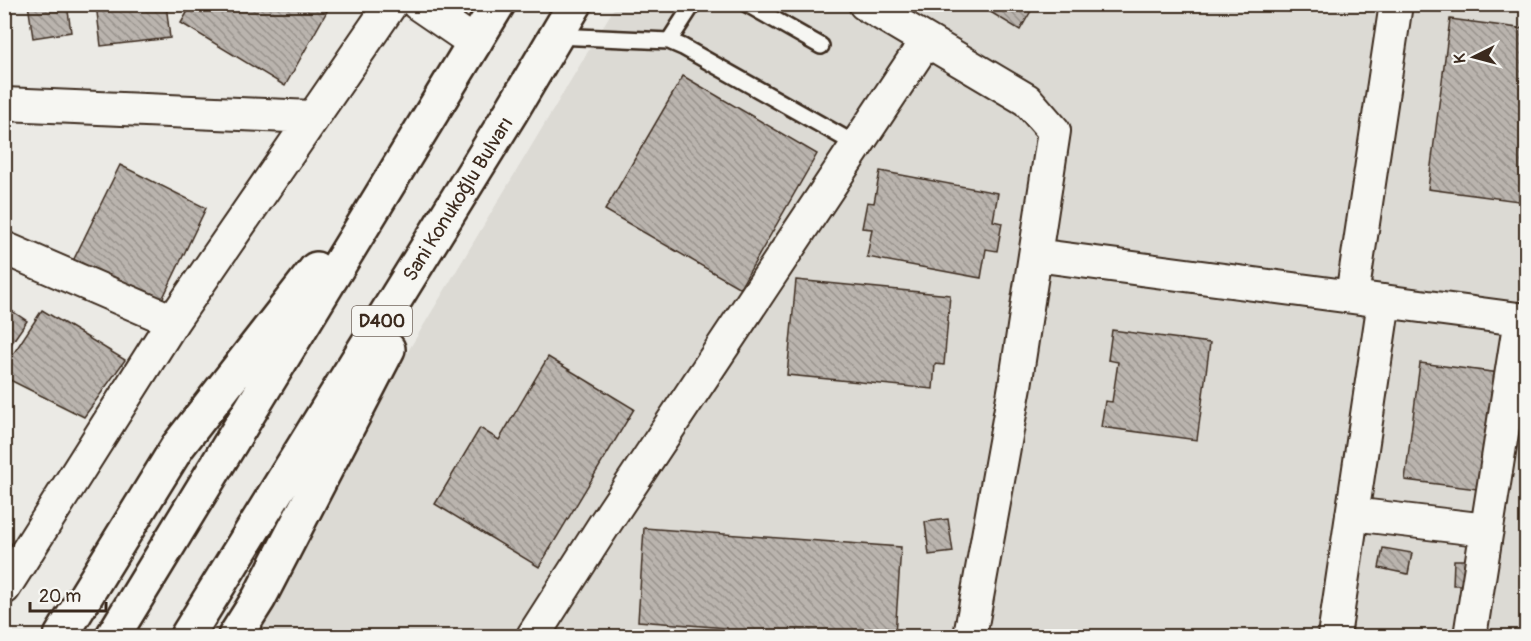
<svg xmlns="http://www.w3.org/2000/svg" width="1531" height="641" font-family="Pangolin,sans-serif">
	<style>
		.built { fill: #dcdad4 }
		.building { fill: url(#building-back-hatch); stroke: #3b2a1e; stroke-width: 1.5 }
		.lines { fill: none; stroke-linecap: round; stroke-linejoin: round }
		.lane-casing { stroke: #3b2a1e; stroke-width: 20 }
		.street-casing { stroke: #3b2a1e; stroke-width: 36 }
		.highway-casing { stroke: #3b2a1e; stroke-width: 38 }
		.lane { stroke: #f6f6f2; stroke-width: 15 }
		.street { stroke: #f6f6f2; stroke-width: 32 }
		.highway { stroke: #f6f6f2; stroke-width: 33 }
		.labels { text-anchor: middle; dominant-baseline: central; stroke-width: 4.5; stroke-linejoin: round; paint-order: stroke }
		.shield { fill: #f6f6f2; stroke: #73675e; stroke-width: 1.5 }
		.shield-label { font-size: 18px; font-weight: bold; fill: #3b2a1e }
		.street-label { font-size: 20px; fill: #3b2a1e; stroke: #f6f6f2 }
	</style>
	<defs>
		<pattern id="building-back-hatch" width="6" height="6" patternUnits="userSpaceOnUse" patternTransform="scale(1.5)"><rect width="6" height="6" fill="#bab4ae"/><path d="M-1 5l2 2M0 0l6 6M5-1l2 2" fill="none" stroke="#98938d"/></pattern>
	</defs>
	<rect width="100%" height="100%" fill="#ebeae5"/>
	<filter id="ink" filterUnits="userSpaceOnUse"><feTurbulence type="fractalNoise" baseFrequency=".0167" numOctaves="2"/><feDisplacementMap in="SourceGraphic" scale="12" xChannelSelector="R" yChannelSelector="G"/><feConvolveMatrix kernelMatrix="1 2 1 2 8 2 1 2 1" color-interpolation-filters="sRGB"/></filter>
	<g filter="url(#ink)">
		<path class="built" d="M 616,5 L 1526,5 L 1526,636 L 237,636 Z"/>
		<path class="building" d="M 28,4 L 67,4 L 71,32 L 33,38 Z
			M 96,4 L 166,4 L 170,38 L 101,46 Z
			M 192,4 L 331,4 L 285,86 L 181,23 Z
			M 977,4 L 1035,4 L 1020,30 Z
			M 1450,19 L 1526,29 L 1526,202 L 1428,189 Z
			M 683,76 L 817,154 L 740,288 L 605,210 Z
			M 120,165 L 206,208 L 159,306 L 72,263 Z
			M 880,171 L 998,193 L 993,221 L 1002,223 L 997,251 L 986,249 L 981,278 L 867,257 L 872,229 L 862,228 L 867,202 L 874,203 Z
			M 796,280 L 950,295 L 944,365 L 935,364 L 933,389 L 787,375 Z
			M 6,307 L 27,321 L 4,354 L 4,309 Z
			M 42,310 L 125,360 L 84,417 L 4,377 L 4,368 Z
			M 1112,330 L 1210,343 L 1197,440 L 1101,427 L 1105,401 L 1112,402 L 1118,362 L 1108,360 Z
			M 548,357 L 634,409 L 539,567 L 435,504 L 480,428 L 499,440 Z
			M 1420,363 L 1500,373 L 1485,490 L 1405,480 Z
			M 948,519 L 953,552 L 929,555 L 925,522 Z
			M 644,528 L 901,547 L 895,635 L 861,632 L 861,636 L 727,636 L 727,628 L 638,621 Z
			M 1383,548 L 1412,553 L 1408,574 L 1379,568 Z
			M 1454,560 L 1465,560 L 1465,585 L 1453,585 Z"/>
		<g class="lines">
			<g class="lane-casing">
				<path id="lane" d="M 747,4 L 821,46
					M 556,36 L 669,41 L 683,47 L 857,145
					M 669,41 L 693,4"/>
			</g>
			<g class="street-casing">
				<path id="street" d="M 418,4 L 475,43
					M 865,4 L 1027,100 L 1054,131 L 1015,386 L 970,636
					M 4,104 L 313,117
					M 4,248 L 173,321
					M 1035,255 L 1526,320
					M 1352,296 L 1396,4
					M 1352,514 L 1487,530
					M 4,588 L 173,321 L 391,4
					M 533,636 L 606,522 L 926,41
					M 1334,636 L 1384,301
					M 1470,636 L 1520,319"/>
			</g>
			<g class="highway-casing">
				<path id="highway" d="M 61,636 L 178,446 L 316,269
					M 113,636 L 498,4
					M 187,636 L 511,112 L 575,4
					M 235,636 L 259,598 L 388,349"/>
			</g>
			<use href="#lane" class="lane"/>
			<use href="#street" class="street"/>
			<use href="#highway" class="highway"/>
		</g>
	</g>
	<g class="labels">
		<rect class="shield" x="352" y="306" width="60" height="30" rx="4.5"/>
		<g class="shield-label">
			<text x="382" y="321">D400</text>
		</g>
		<g class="street-label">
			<text transform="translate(458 199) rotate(-58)">Sani Konukoğlu Bulvarı</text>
		</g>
	</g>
	<rect width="1531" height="641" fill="none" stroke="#f6f6f2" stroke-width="24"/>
	<rect x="12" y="12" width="1507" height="617" fill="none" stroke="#3b2a1e" stroke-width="2" filter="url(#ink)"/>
	<g transform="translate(1474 57) rotate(264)" stroke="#f6f6f2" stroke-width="4.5" paint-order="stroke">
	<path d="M0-4.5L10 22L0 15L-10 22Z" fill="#3b2a1e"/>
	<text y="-9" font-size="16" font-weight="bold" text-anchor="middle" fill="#3b2a1e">K</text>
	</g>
	<path d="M30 602v9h76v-9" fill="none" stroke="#3b2a1e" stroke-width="3"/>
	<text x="39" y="602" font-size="18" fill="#3b2a1e" stroke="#f6f6f2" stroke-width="4.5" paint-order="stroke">20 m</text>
</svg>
